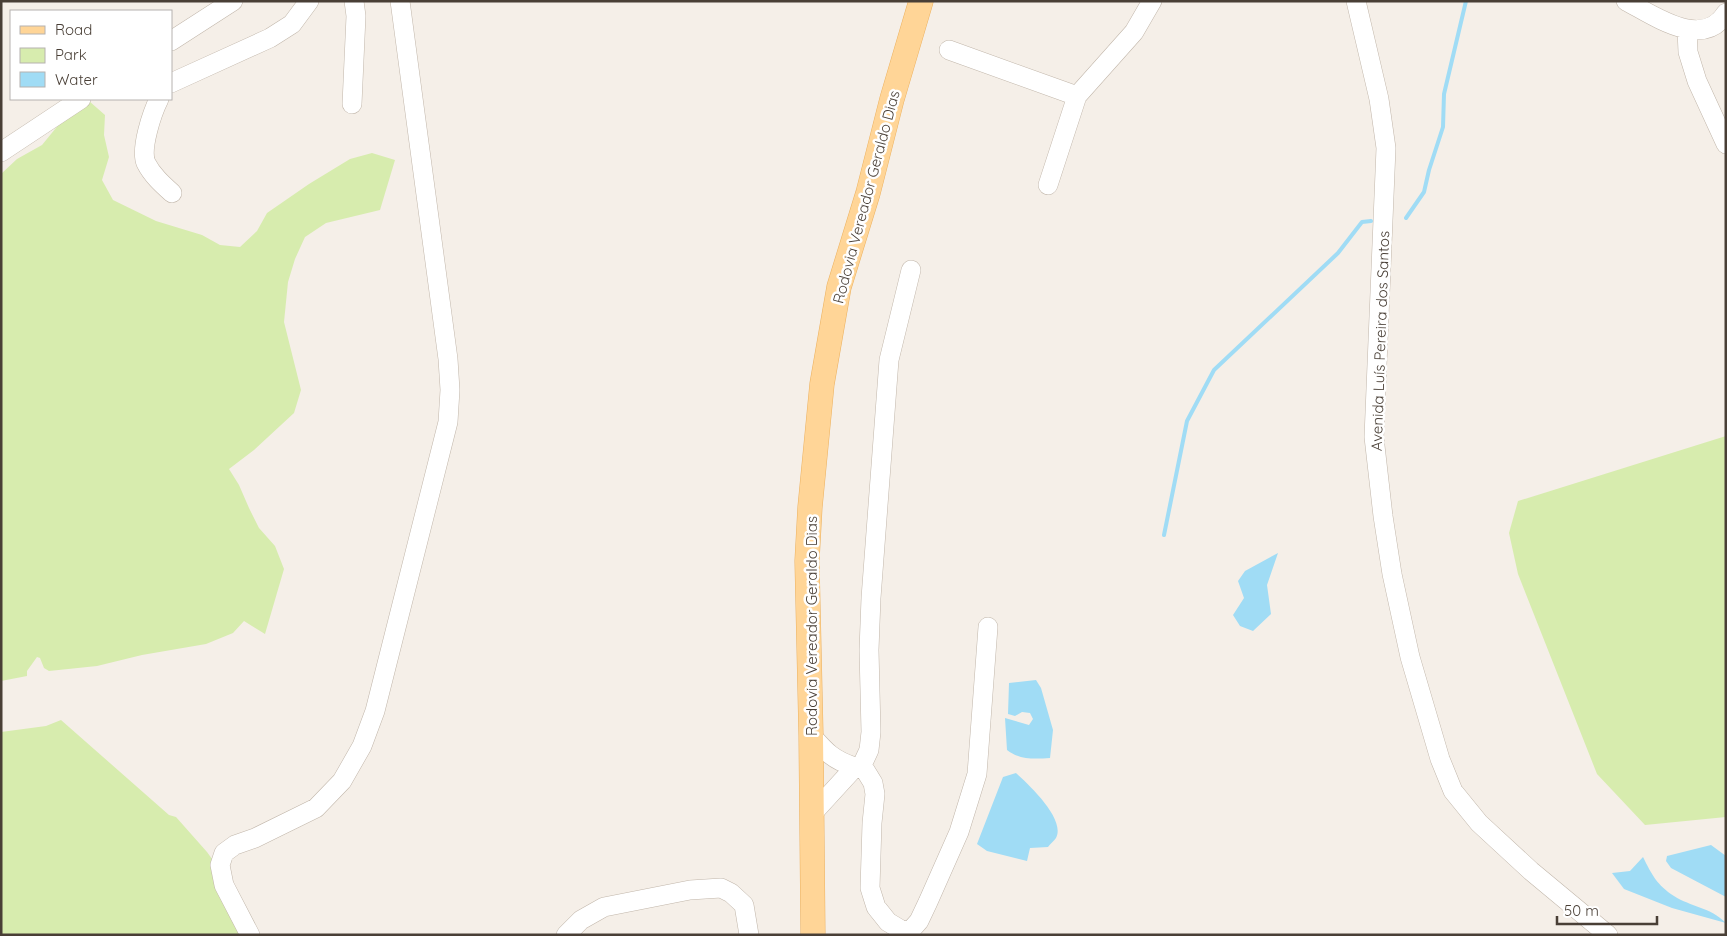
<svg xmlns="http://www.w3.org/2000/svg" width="1727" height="936" font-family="Quicksand,sans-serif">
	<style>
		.green { fill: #d7ecae }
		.water { fill: #a0dcf5 }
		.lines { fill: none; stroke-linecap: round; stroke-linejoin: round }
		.stream { stroke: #a0dcf5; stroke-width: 4 }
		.minor-casing { stroke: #c1b6aa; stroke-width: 20 }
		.major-casing { stroke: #ecb15f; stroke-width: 25 }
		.minor { stroke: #fff; stroke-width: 19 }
		.major { stroke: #ffd597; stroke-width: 24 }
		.labels { text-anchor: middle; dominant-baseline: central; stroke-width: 5; stroke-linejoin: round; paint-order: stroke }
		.street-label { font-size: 15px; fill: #493f36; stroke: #fff }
	</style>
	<rect width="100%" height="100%" fill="#f5efe8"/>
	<path class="green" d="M 89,101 L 105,115 L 104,135 L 109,157 L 102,180 L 113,200 L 156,221 L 202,235 L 220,245 L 240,247 L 257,231 L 267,213 L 309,184 L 350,159 L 372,153 L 395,160 L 380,210 L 326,223 L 305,237 L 295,259 L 288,282 L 284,322 L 301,390 L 294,413 L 254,450 L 229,469 L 239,485 L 249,508 L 259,528 L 275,546 L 284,569 L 265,634 L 244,621 L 233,633 L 206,644 L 142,655 L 97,666 L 49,671 L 44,668 L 40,658 L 37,657 L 27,671 L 27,676 L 1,681 L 1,174 L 17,159 L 42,145 L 69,112 Z
		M 1726,436 L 1726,817 L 1645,825 L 1597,774 L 1518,574 L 1509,533 L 1518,501 Z
		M 61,720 L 169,815 L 176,817 L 207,852 L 215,863 L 253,935 L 1,935 L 1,732 L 46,726 Z"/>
	<path class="water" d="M 1278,553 L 1267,585 L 1271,614 L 1253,631 L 1240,626 L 1233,615 L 1244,598 L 1238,581 L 1245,571 Z
		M 1036,680 L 1041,688 L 1053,730 L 1050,758 C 1034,759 1020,760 1007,750 L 1005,718 L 1029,725 L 1033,719 L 1030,713 L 1022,712 L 1015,716 L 1008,714 L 1009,683 Z
		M 1016,773 C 1029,785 1066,819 1056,838 C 1054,841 1050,844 1048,847 L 1030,848 L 1027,861 L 987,851 L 977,844 L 1003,777 Z
		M 1711,845 L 1726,856 L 1726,897 L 1671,868 L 1666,861 L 1667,856 Z
		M 1643,857 C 1652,875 1657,885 1674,896 C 1691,907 1710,907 1726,923 L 1672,908 L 1624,889 L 1612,873 L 1630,871 Z"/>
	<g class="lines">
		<path class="stream" d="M 1406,218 L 1424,192 L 1429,170 L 1443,127 L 1444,94 L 1466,1
			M 1164,535 L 1187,421 L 1214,370 L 1338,253 L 1362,222 L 1371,221"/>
		<g class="minor-casing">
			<path id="minor" d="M 1356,1 L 1379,99 L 1386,148 L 1374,437 L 1383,516 L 1392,574 L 1410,657 L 1440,759 L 1453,791 L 1479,823 L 1531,871 L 1608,935
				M 1626,1 C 1653,15 1703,51 1726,13
				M 1687,30 L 1688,52 L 1697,81 L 1726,144
				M 171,41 L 233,1
				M 949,50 L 1077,96
				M 171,83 L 270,38 L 292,24 L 309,1
				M 159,99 C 152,113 140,149 146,163 C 152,175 162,184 172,193
				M 352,104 L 356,16 L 354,1
				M 1,152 L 81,99
				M 1048,185 L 1077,96 L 1134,32 L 1152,1
				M 811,735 C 826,752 833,760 855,767
				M 862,765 L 869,750 L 871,732 L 869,650 L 871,598 L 889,360 L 911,270
				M 812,814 L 855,767 L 862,765 L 873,783 L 875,794 L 872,823 L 870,888 L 876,907 L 888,922 L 903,931 L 911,930 L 919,921 L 928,902 L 959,832 L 977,774 L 988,627
				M 250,935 L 224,885 L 220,865 L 224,853 L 235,845 L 255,838 L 316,808 L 342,781 L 362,746 L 375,711 L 448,422 L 450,390 L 448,359 L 400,1
				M 566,935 L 581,920 L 604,907 L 690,890 L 721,888 L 731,893 L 744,905 L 749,935"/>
		</g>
		<g class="major-casing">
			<path id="major" d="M 813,935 L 811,735 L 807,561 L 810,507 L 822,384 L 839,287 L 868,193 L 892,99 L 921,1"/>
		</g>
		<use href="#minor" class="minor"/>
		<use href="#major" class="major"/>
	</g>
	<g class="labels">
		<g class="street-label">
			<text transform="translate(866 197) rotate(-75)">Rodovia Vereador Geraldo Dias</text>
			<text transform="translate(1380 341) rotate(-88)">Avenida Luís Pereira dos Santos</text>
			<text transform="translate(811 626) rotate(-90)">Rodovia Vereador Geraldo Dias</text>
		</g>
	</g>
	<rect width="1727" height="936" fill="none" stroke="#493f36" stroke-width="5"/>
	<rect x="10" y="10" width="162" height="90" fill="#ffffff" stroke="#b6b2af"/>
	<rect x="20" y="26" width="25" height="8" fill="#ffd597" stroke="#b6b2af"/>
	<text x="55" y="35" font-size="15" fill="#493f36">Road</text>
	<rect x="20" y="48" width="25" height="15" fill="#d7ecae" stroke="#b6b2af"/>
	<text x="55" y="60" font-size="15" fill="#493f36">Park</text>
	<rect x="20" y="72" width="25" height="15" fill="#a0dcf5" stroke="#b6b2af"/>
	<text x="55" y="85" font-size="15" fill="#493f36">Water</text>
	<path d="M1557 916v8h100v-8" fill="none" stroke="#493f36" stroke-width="2.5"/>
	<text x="1564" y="916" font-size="15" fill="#493f36" stroke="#ffffff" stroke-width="4" paint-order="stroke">50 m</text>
</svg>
